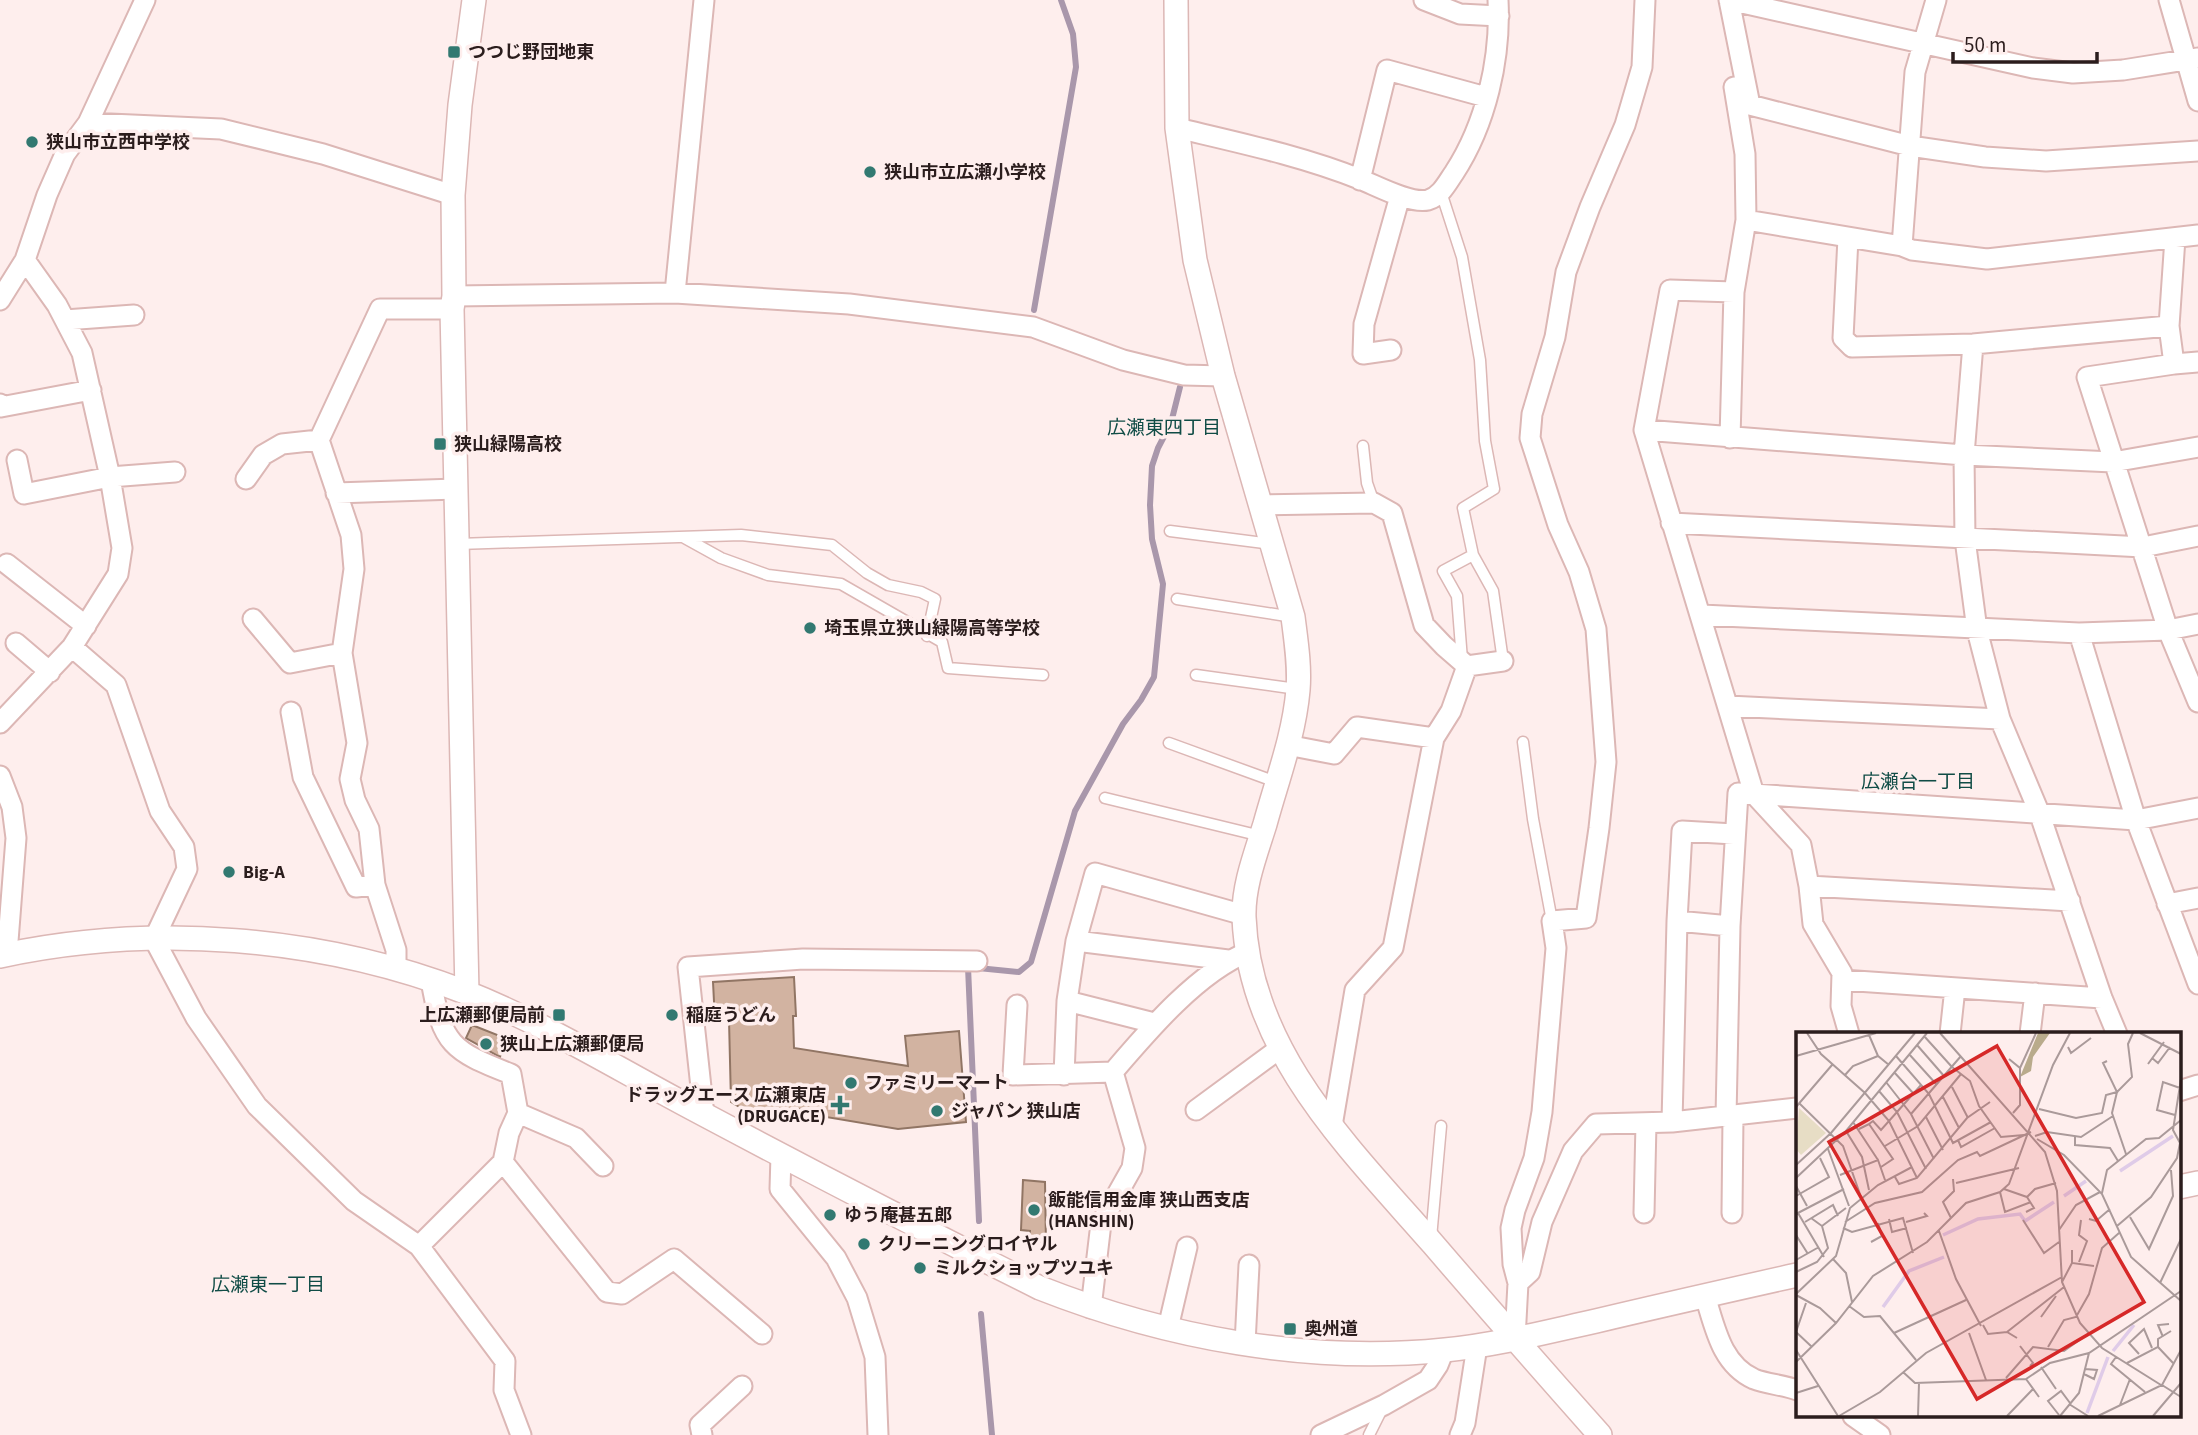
<svg xmlns="http://www.w3.org/2000/svg" width="2198" height="1435" font-family="'Source Sans 3','Noto Sans JP',sans-serif">
	<style>
		.lines { fill: none; stroke-linecap: round; stroke-linejoin: round }
		.stream { stroke: #a997ab; stroke-width: 6 }
		.building { fill: #d2b3a1; stroke: #917564; stroke-width: 2 }
		.service-casing { stroke: #dcb7b5; stroke-width: 13 }
		.minor-casing { stroke: #dcb7b5; stroke-width: 23 }
		.tertiary-casing { stroke: #dcb7b5; stroke-width: 26 }
		.service { stroke: #fff; stroke-width: 10 }
		.minor { stroke: #fff; stroke-width: 19 }
		.tertiary { stroke: #fff; stroke-width: 23 }
		.poi-dot { fill: #327971; stroke: #feeeed; stroke-width: 2.5 }
		.labels { text-anchor: middle; dominant-baseline: central; stroke-width: 7; stroke-linejoin: round; paint-order: stroke }
		.poi-label { font-size: 18px; font-weight: bold; fill: #2b1d1d; stroke: #feeeed; text-anchor: start }
		.neighbourhood-label { font-size: 19px; fill: #104c46; stroke: #feeeed }
		.inset-river { fill: none; stroke: #dfcbe8; stroke-width: 3.5 }
		.inset-road { fill: none; stroke: #aa9a9a; stroke-width: 2 }
		.view { fill: #d62828; fill-opacity: 0.15; stroke: #d62828; stroke-width: 3.5 }
		.inset-edge { fill: none; stroke: #2b1d1d; stroke-width: 3.5 }
	</style>
	<rect width="100%" height="100%" fill="#feeeed"/>
	<g class="lines">
		<path class="stream" d="M 1034,310 L 1076,67 L 1073,34 L 1061,0
			M 979,1221 L 968,967 L 1019,972 L 1031,962 L 1075,811 L 1123,724 L 1141,700 L 1154,677 L 1163,584 L 1152,539 L 1150,505 L 1152,466 L 1158,448 L 1171,423 L 1180,387
			M 981,1314 L 992,1435"/>
	</g>
	<path class="building" d="M 794,977 L 796,1016 L 793,1016 L 794,1048 L 908,1066 L 905,1036 L 959,1031 L 966,1122 L 898,1129 L 802,1113 L 802,1109 L 759,1109 L 758,1118 L 731,1102 L 729,1020 L 715,1021 L 713,982 Z
		M 472,1025 L 505,1038 L 500,1057 L 466,1038 Z
		M 1023,1180 L 1045,1182 L 1046,1245 L 1030,1236 L 1030,1231 L 1021,1230 Z"/>
	<g class="lines">
		<g class="service-casing">
			<path id="service" d="M 1441,192 L 1462,257 L 1480,360 L 1485,441 L 1494,489 L 1463,508 L 1473,555 L 1493,591 L 1503,661
				M 1363,446 L 1367,483 L 1374,503
				M 1170,531 L 1272,544
				M 683,537 L 721,558 L 768,575 L 841,584 L 942,642 L 948,668 L 1043,675
				M 458,544 L 741,535 L 832,545 L 867,573 L 888,585 L 921,592 L 935,599 L 927,636
				M 1177,599 L 1293,617
				M 1462,660 L 1457,596 L 1443,571 L 1473,555
				M 1196,675 L 1297,689
				M 1523,742 L 1533,819 L 1552,921
				M 1169,743 L 1276,782
				M 1105,798 L 1261,836
				M 1431,1238 L 1441,1126
				M 1369,1435 L 1382,1409"/>
		</g>
		<g class="minor-casing">
			<path id="minor" d="M 1424,0 L 1460,14 L 1499,16
				M 1729,0 L 1750,105 L 1910,146 L 1985,157 L 2046,161 L 2198,151
				M 1729,0 L 2033,68 L 2073,73 L 2123,70 L 2198,58
				M 2169,0 L 2198,101
				M 88,123 L 221,129 L 323,154 L 453,195
				M 1177,128 C 1240,143 1302,156 1362,180 C 1379,187 1411,204 1428,200 C 1441,196 1447,183 1454,173 C 1486,124 1501,59 1498,0
				M 1360,180 L 1387,70 L 1486,97
				M 1746,220 L 1902,246 L 1915,72 L 1936,0
				M 1848,238 L 1843,338 L 1852,347 L 1973,344 L 2169,326 L 2175,238
				M 1902,246 L 1912,250 L 1987,259 L 2198,235
				M 1734,292 L 1670,290 L 1644,430 L 1754,794 L 1801,845 L 1809,886 L 1813,924 L 1842,973 L 1841,1006 L 1849,1034
				M 675,293 L 704,0
				M 454,296 L 675,293 L 849,304 L 1033,327 L 1123,360 L 1184,375 L 1223,376
				M 0,300 L 25,260 L 47,195 L 65,154 L 88,123 L 145,0
				M 65,320 L 134,315
				M 2169,326 L 2174,364 L 2087,377 L 2168,630 L 2198,702
				M 1973,344 L 1964,455 L 1965,539 L 1977,630 L 2000,719 L 2039,812 L 2102,998 L 2117,1034
				M 1391,350 L 1363,354 L 1364,324 L 1400,196
				M 2174,364 L 2198,362
				M 0,404 L 1,407 L 91,390
				M 1644,430 L 1964,455 L 2113,462 L 2198,447
				M 1730,438 L 1734,292 L 1746,220 L 1745,154 L 1734,87
				M 319,440 L 351,535 L 354,569 L 342,653 L 357,743 L 350,779 L 355,800 L 369,829 L 375,885 L 396,950 L 396,969
				M 17,460 L 24,494 L 110,477 L 175,472
				M 246,479 L 263,455 L 282,444 L 319,440 L 380,309 L 452,309
				M 336,493 L 456,489
				M 1262,505 L 1374,503 L 1392,513 L 1424,625 L 1444,646 L 1467,666 L 1503,661
				M 1671,523 L 2143,547 L 2198,536
				M 7,564 L 86,626
				M 1702,615 L 2079,633 L 2168,630 L 2198,624
				M 253,619 L 290,663 L 342,653
				M 2079,633 L 2136,820 L 2198,984
				M 16,643 L 50,672
				M 72,647 L 116,685 L 160,811 L 184,847 L 187,869 L 154,939 L 196,1018 L 257,1106 L 354,1201 L 419,1246 L 505,1361 L 504,1390 L 521,1435
				M 1728,706 L 2000,719
				M 291,712 L 303,777 L 356,887 L 375,885
				M 0,723 L 72,647 L 118,574 L 122,548 L 110,477 L 82,353 L 57,305 L 25,260
				M 1287,745 L 1334,754 L 1357,727 L 1434,738
				M 0,776 L 12,807 L 16,838 L 7,954
				M 1809,886 L 2070,901
				M 2167,904 L 2198,898
				M 1677,921 L 1730,926
				M 1076,941 L 1228,960
				M 431,980 C 442,1045 452,1051 511,1074 L 518,1113
				M 1842,980 L 2102,998
				M 1067,1001 L 1154,1023
				M 1017,1005 L 1013,1075 L 1113,1072
				M 1950,1034 L 1955,988
				M 2030,1034 L 2035,993
				M 1064,1075 L 1067,1001 L 1076,941 L 1095,873 L 1244,915
				M 2179,1091 L 2198,1085
				M 1196,1110 L 1279,1049
				M 704,1115 L 688,967 L 803,959 L 977,961
				M 1726,1117 L 1730,926 L 1738,793 L 2136,820 L 2198,808
				M 1672,1122 L 1677,921 L 1682,831 L 1734,834
				M 1332,1126 L 1355,990 L 1393,948 L 1434,738 L 1451,711 L 1467,666
				M 781,1155 L 780,1189 L 836,1258 L 857,1298 L 875,1357 L 878,1435
				M 503,1162 L 607,1292 L 622,1294 L 674,1259 L 762,1334
				M 1644,1213 L 1646,1123
				M 1732,1213 L 1733,1116
				M 419,1246 L 503,1162 L 509,1133 L 518,1113 L 576,1138 L 603,1166
				M 1518,1283 L 1530,1272 L 1542,1222 L 1573,1151 L 1596,1124 L 1672,1122 L 1797,1108
				M 1705,1296 C 1715,1327 1721,1364 1754,1379 C 1767,1384 1783,1385 1797,1390
				M 1091,1308 L 1101,1223 L 1132,1168 L 1135,1148 L 1113,1072 C 1148,1031 1198,972 1248,952
				M 1168,1328 L 1187,1247
				M 1515,1339 L 1518,1283 L 1513,1264 L 1511,1228 L 1515,1210 L 1534,1158 L 1542,1112 L 1556,948 L 1552,921 L 1586,918 L 1599,828 L 1606,762 L 1596,629 L 1579,572 L 1558,525 L 1530,438 L 1532,414 L 1555,337 L 1566,272 L 1590,207 L 1625,125 L 1642,67 L 1645,0
				M 1245,1344 L 1249,1265
				M 1853,1416 L 1880,1435
				M 702,1435 L 700,1425 L 742,1386
				M 1321,1435 L 1384,1405 L 1428,1380 L 1438,1365 L 1444,1350
				M 1460,1435 L 1465,1423 L 1477,1346"/>
		</g>
		<g class="tertiary-casing">
			<path id="tertiary" d="M 1176,0 L 1177,128 L 1195,260 L 1223,376 L 1293,617 C 1296,641 1300,666 1298,690 C 1294,736 1277,780 1265,824 C 1256,853 1243,886 1244,917 C 1249,1052 1350,1149 1433,1244 C 1488,1308 1544,1372 1600,1435
				M 0,956 C 152,923 320,936 465,992 C 549,1025 626,1074 705,1115 C 816,1174 928,1232 1040,1288 C 1167,1338 1309,1364 1445,1350 C 1496,1345 1546,1332 1596,1321 C 1663,1305 1730,1290 1797,1275
				M 467,993 L 452,309 L 454,296 L 453,195 L 460,105 L 474,0
				M 2179,1187 L 2198,1183"/>
		</g>
		<use href="#service" class="service"/>
		<use href="#minor" class="minor"/>
		<use href="#tertiary" class="tertiary"/>
	</g>
	<g class="poi-dot">
		<rect x="447" y="45" width="14" height="14" rx="3.5"/>
		<circle cx="32" cy="142" r="7"/>
		<circle cx="870" cy="172" r="7"/>
		<rect x="433" y="437" width="14" height="14" rx="3.5"/>
		<circle cx="810" cy="628" r="7"/>
		<circle cx="229" cy="872" r="7"/>
		<rect x="552" y="1008" width="14" height="14" rx="3.5"/>
		<circle cx="672" cy="1015" r="7"/>
		<circle cx="486" cy="1044" r="7"/>
		<circle cx="851" cy="1083" r="7"/>
		<path d="M836.5 1094.5h7v7h7v7h-7v7h-7v-7h-7v-7h7z"/>
		<circle cx="937" cy="1111" r="7"/>
		<circle cx="1034" cy="1210" r="7"/>
		<circle cx="830" cy="1215" r="7"/>
		<circle cx="864" cy="1244" r="7"/>
		<circle cx="920" cy="1268" r="7"/>
		<rect x="1283" y="1322" width="14" height="14" rx="3.5"/>
	</g>
	<g class="labels">
		<g class="poi-label">
			<text x="468" y="52">つつじ野団地東</text>
			<text x="46" y="142">狭山市立西中学校</text>
			<text x="884" y="172">狭山市立広瀬小学校</text>
			<text x="454" y="444">狭山緑陽高校</text>
			<text x="824" y="628">埼玉県立狭山緑陽高等学校</text>
			<text x="243" y="872">Big-A</text>
			<text x="545" y="1015" text-anchor="end">上広瀬郵便局前</text>
			<text x="686" y="1015">稲庭うどん</text>
			<text x="500" y="1044">狭山上広瀬郵便局</text>
			<text x="865" y="1083">ファミリーマート</text>
			<text x="826" y="1095" text-anchor="end">ドラッグエース 広瀬東店<tspan x="826" dy="21">(DRUGACE)</tspan></text>
			<text x="951" y="1111">ジャパン 狭山店</text>
			<text x="1048" y="1200">飯能信用金庫 狭山西支店<tspan x="1048" dy="21">(HANSHIN)</tspan></text>
			<text x="844" y="1215">ゆう庵甚五郎</text>
			<text x="878" y="1244">クリーニングロイヤル</text>
			<text x="934" y="1268">ミルクショップツユキ</text>
			<text x="1304" y="1329">奥州道</text>
		</g>
		<g class="neighbourhood-label">
			<text x="1164" y="428">広瀬東四丁目</text>
			<text x="1918" y="782">広瀬台一丁目</text>
			<text x="268" y="1285">広瀬東一丁目</text>
		</g>
	</g>
	<g transform="translate(1796 1032)">
		<rect width="385" height="385" fill="#feeeed"/>
		<path d="M 3,76 L 30,101 L 5,123 L 0,117 Z" fill="#e7ddc5"/>
		<path d="M 242,1 L 254,1 L 237,25 L 235,39 L 224,45 Z" fill="#b9ab8c"/>
		<path class="inset-river" d="M 324,139 L 377,104M 268,164 L 290,149M 147,203 L 182,187 L 224,182 L 229,189 L 258,170M 87,275 L 113,239 L 148,225M 317,319 L 338,293M 291,381 L 312,325"/>
		<path class="inset-road" d="M 11,1 L 25,22 L 69,61 L 93,89 L 121,146M 144,1 L 249,120 L 261,159 L 266,250 L 284,291 L 306,316 L 365,353M 344,1 L 385,22M 73,3 L 82,24M 128,4 L 156,35M 121,13 L 148,44M 272,15 L 275,21 L 295,6M 113,22 L 141,53M 0,24 L 80,1M 100,24 L 133,62 L 157,111 L 195,90M 356,26 L 362,31 L 374,15M 213,27 L 224,36 L 224,73 L 217,81M 352,32 L 368,10M 156,35 L 174,49 L 183,74 L 205,105 L 228,103M 224,36 L 240,1M 98,40 L 117,61M 49,43 L 57,34 L 82,24 L 93,33M 90,50 L 115,82 L 138,127M 156,55 L 172,86M 83,59 L 101,80 L 130,137M 147,65 L 163,96M 3,71 L 47,114 L 65,165M 0,75 L 36,33M 243,77 L 280,86 L 306,81 L 310,63 L 321,60 L 307,31 L 311,29M 115,82 L 165,24M 379,83 L 361,78 L 367,50 L 384,56M 130,85 L 147,118M 57,90 L 82,128M 73,92 L 77,89 L 85,98 L 125,53M 63,97 L 73,92 L 97,127 L 85,135M 50,99 L 66,125 L 73,158M 239,104 L 251,100 L 285,105 L 317,84M 279,105 L 279,113 L 314,116 L 322,129M 241,107 L 268,123 L 306,162 L 335,225 L 385,269M 162,108 L 165,115 L 199,96M 89,114 L 122,94 L 165,42M 32,117 L 53,174M 330,122 L 316,81 L 321,60 L 336,45 L 332,12 L 337,1M 0,133 L 35,101 L 119,1M 44,143 L 82,128 L 89,148M 99,145 L 103,152 L 121,146 L 171,86 L 194,70M 0,146 L 50,99 L 131,1M 160,151 L 223,136M 0,154 L 11,174M 208,157 L 231,165 L 239,157 L 260,151M 204,160 L 209,180 L 235,170M 306,161 L 311,138 L 350,107 L 363,106 L 385,88M 0,164 L 33,145 L 24,126M 230,180 L 238,176 L 231,165M 2,181 L 28,225M 0,182 L 48,157M 334,185 L 353,217 L 377,164 L 375,138M 155,186 L 147,170 L 158,159 L 157,147M 93,187 L 96,200 L 111,196M 293,187 L 300,189 L 314,177M 227,188 L 248,221 L 263,210M 9,190 L 37,173 L 42,184M 49,190 L 79,171 L 126,160 L 162,128 L 181,120 L 184,124 L 235,100M 110,190 L 131,184 L 128,181M 26,194 L 50,176M 321,194 L 355,165 L 381,126 L 384,111 L 377,98 L 385,47M 47,196 L 56,200 L 107,186 L 117,221M 263,198 L 280,173 L 304,160M 143,199 L 160,247 L 185,294M 0,203 L 12,222M 75,210 L 86,204 L 82,191M 276,218 L 276,231 L 298,234M 37,227 L 50,241 L 56,270M 0,228 L 23,215M 283,230 L 291,209 L 283,203 L 285,188M 0,240 L 21,230 L 32,216 L 26,194 L 15,186M 266,250 L 276,231M 364,251 L 385,207M 0,262 L 40,224 L 54,176 L 82,153 L 116,135M 0,263 L 24,276 L 40,291M 10,271 L 0,300 L 16,315M 53,274 L 68,285 L 84,284 L 120,328M 245,285 L 260,264M 187,293 L 192,302 L 211,300 L 221,306M 211,300 L 268,255M 98,301 L 170,268M 173,301 L 190,348M 367,305 L 362,293 L 373,292M 224,314 L 237,331 L 234,334M 252,315 L 268,288 L 280,285 L 293,262 L 306,216 L 323,201M 362,315 L 378,332M 0,318 L 42,384M 343,322 L 333,311 L 348,297 L 356,316M 320,325 L 315,332 L 349,360M 0,330 L 40,291 L 77,244 L 131,210 L 170,171 L 204,160 L 213,152 L 257,33 L 274,1M 331,331 L 362,315 L 362,307 L 375,299M 245,335 L 260,357M 107,340 L 119,351 L 230,347 L 254,331 L 293,321 L 385,259M 288,342 L 298,347 L 301,338 L 289,337M 210,346 L 237,315 L 268,319 L 292,302M 230,347 L 243,365M 366,353 L 385,365M 0,361 L 22,354M 273,372 L 292,384M 324,373 L 334,347M 263,383 L 252,369 L 265,359 L 274,371M 43,384 L 84,360 L 130,321 L 266,245M 122,384 L 123,351M 211,384 L 237,357M 264,384 L 283,361 L 293,321M 302,384 L 366,353 L 385,318M 357,384 L 385,351"/>
		<path class="view" d="M 201,14 L 348,270 L 181,367 L 33,110 Z"/>
		<rect width="385" height="385" class="inset-edge"/>
	</g>
	<path d="M1953 52v10h144v-10" fill="none" stroke="#2b1d1d" stroke-width="3.5"/>
	<text x="1964" y="52" font-size="21" fill="#2b1d1d" stroke="#feeeed" stroke-width="5" paint-order="stroke">50 m</text>
</svg>
